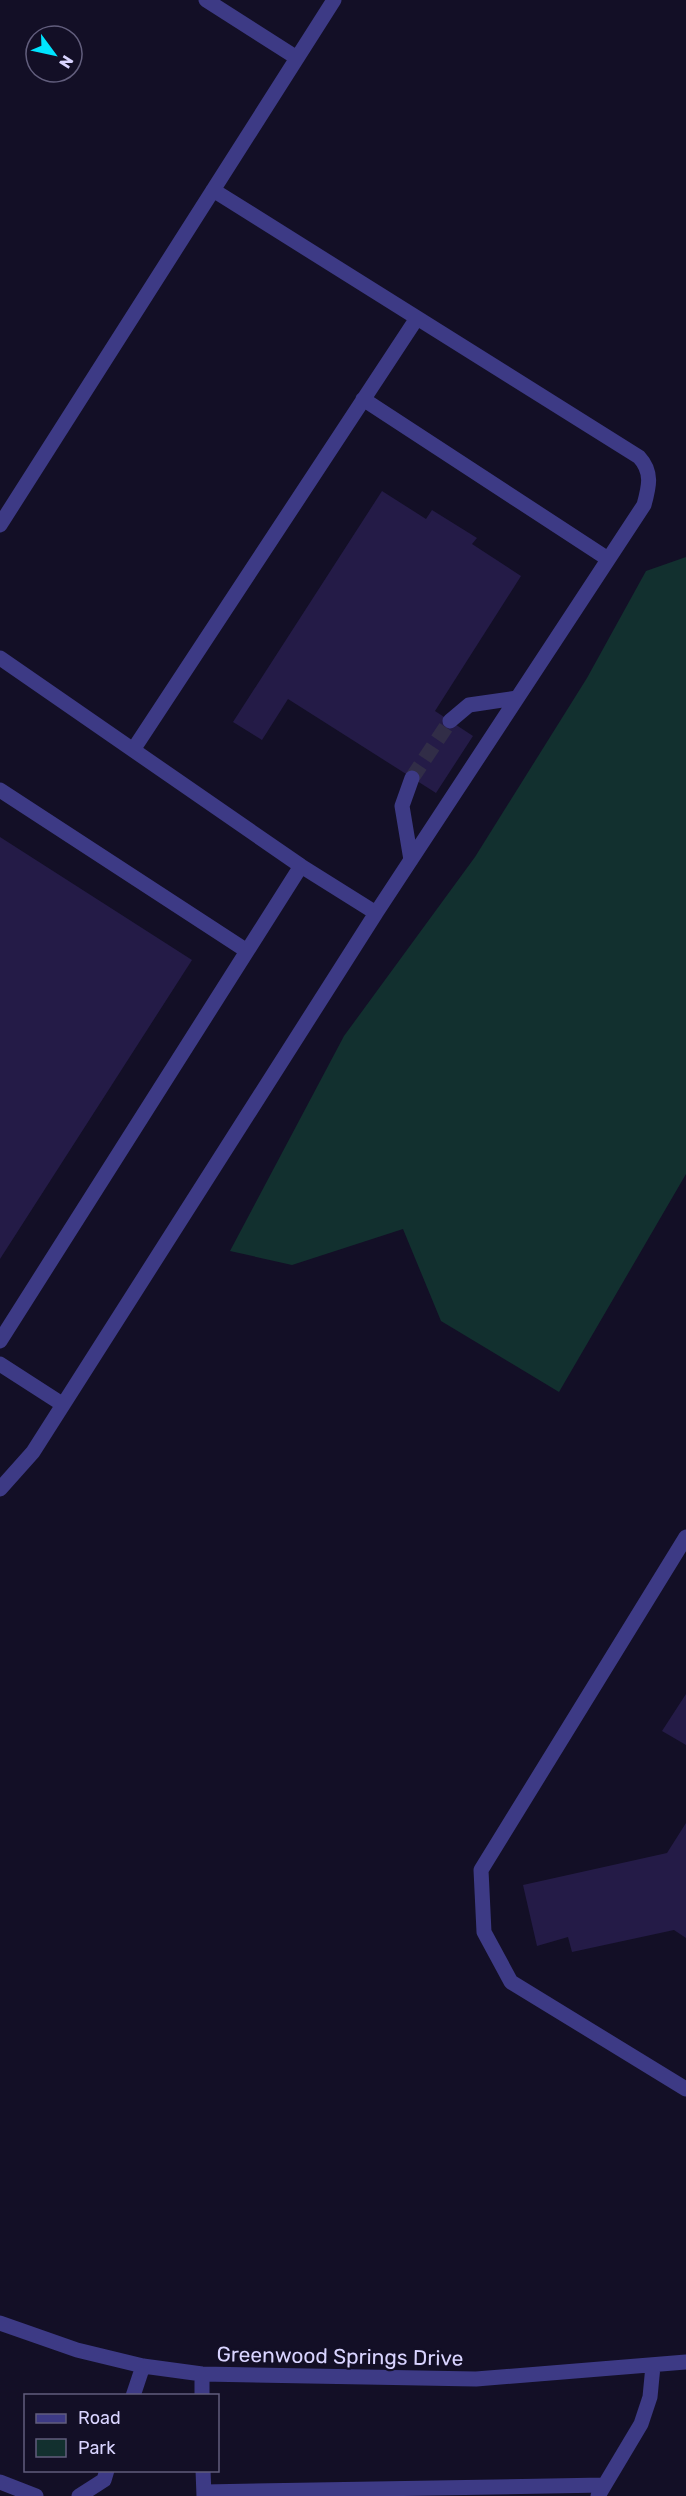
<svg xmlns="http://www.w3.org/2000/svg" width="686" height="2496" font-family="Rubik,sans-serif">
	<style>
		.green { fill: #12302f }
		.building { fill: #241b47 }
		.lines { fill: none; stroke-linecap: round; stroke-linejoin: round }
		.minor-tunnel { stroke: #312d47; stroke-width: 15; stroke-dasharray: 15 8; stroke-linecap: butt }
		.minor { stroke: #3d3a85; stroke-width: 15 }
		.labels { text-anchor: middle; dominant-baseline: central; stroke-width: 4.5; stroke-linejoin: round; paint-order: stroke }
		.street-label { font-size: 21px; fill: #d9d4ff; stroke: #130f26 }
	</style>
	<rect width="100%" height="100%" fill="#130f26"/>
	<path class="green" d="M 686,557 L 686,1174 L 559,1392 L 441,1321 L 403,1229 L 292,1265 L 230,1251 L 344,1036 L 475,857 L 587,678 L 646,571 Z"/>
	<path class="building" d="M 382,491 L 426,519 L 432,510 L 477,538 L 472,544 L 521,576 L 435,711 L 473,736 L 436,793 L 288,699 L 262,740 L 233,722 Z
		M 0,837 L 192,960 L 0,1259 Z
		M 686,1694 L 686,1745 L 662,1731 Z
		M 686,1823 L 686,1938 L 674,1930 L 572,1952 L 568,1937 L 537,1946 L 523,1885 L 667,1853 Z"/>
	<g class="lines">
		<path class="minor-tunnel" d="M 412,778 L 450,721"/>
		<path class="minor" d="M 206,0 L 297,58
			M 213,190 L 639,457 C 653,472 649,487 644,505 L 376,913
			M 363,399 L 608,559
			M 0,525 L 334,0
			M 0,658 L 301,866 L 376,913 L 33,1452 L 0,1489
			M 450,721 L 469,705 L 517,698
			M 133,750 L 417,318
			M 0,790 L 247,951
			M 411,860 L 402,806 L 412,778
			M 0,1341 L 301,866
			M 0,1364 L 62,1404
			M 686,1537 L 481,1870 L 484,1932 L 511,1982 L 686,2089
			M 0,2323 L 77,2350 L 143,2366 L 202,2374 L 476,2379 L 686,2362
			M 202,2374 L 202,2396
			M 133,2396 L 143,2366
			M 203,2470 L 204,2496
			M 0,2482 L 36,2496
			M 204,2492 L 604,2485
			M 79,2496 L 104,2480 L 107,2470
			M 598,2496 L 641,2424 L 650,2397 L 653,2366"/>
	</g>
	<g class="labels">
		<g class="street-label">
			<text transform="translate(340 2356) rotate(1)">Greenwood Springs Drive</text>
		</g>
	</g>
	<rect x="24" y="2394" width="195" height="78" fill="#130f26" stroke="#625e7d" stroke-width="1.5"/>
	<rect x="36" y="2414" width="30" height="9" fill="#3d3a85" stroke="#625e7d" stroke-width="1.5"/>
	<text x="78" y="2424" font-size="18" fill="#d9d4ff">Road</text>
	<rect x="36" y="2439" width="30" height="18" fill="#12302f" stroke="#625e7d" stroke-width="1.5"/>
	<text x="78" y="2454" font-size="18" fill="#d9d4ff">Park</text>
	<g transform="translate(54 54) rotate(123)"><circle r="28" fill="#130f26" stroke="#625e7d" stroke-width="1.5"/>
	<path d="M0-4.5L10 22L0 15L-10 22Z" fill="#00e5ff"/>
	<text y="-9" font-size="16" font-weight="bold" text-anchor="middle" fill="#d9d4ff">N</text>
	</g>
</svg>
